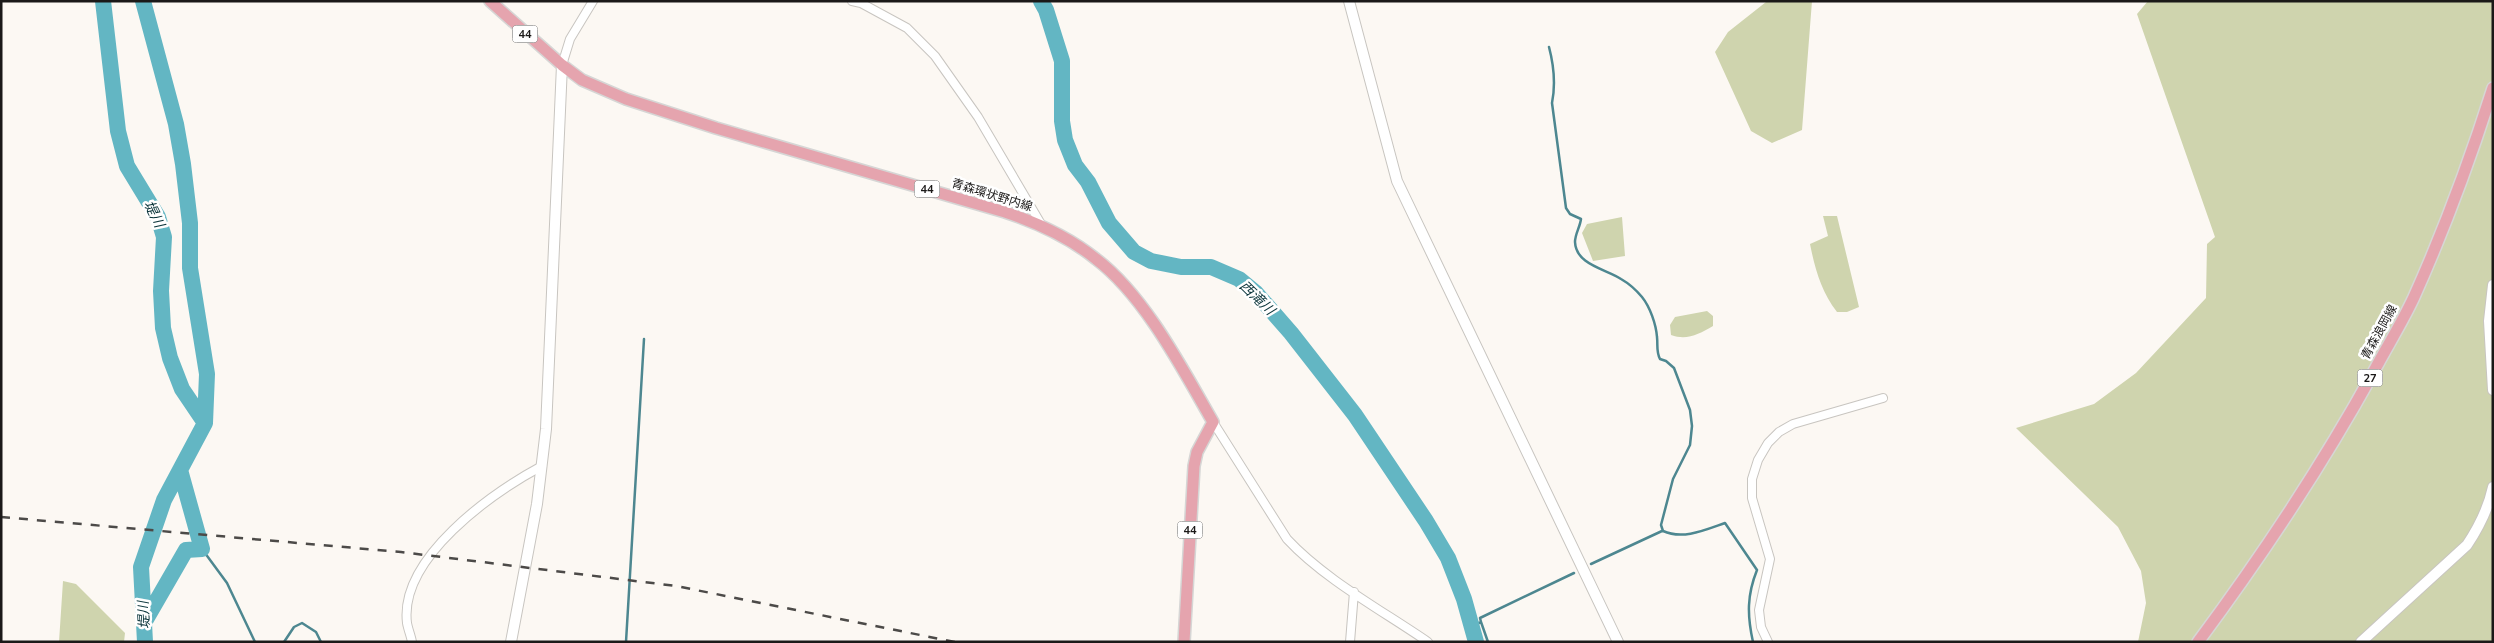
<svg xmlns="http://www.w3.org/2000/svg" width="2494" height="643" font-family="'Nunito Sans','Noto Sans JP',sans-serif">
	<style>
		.green { fill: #cfd4ae }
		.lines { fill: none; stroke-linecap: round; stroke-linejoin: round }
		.stream { stroke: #4d8790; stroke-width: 2.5 }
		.river { stroke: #63b6c3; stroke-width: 16 }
		.street-casing { stroke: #c8c5c0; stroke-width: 10 }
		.secondary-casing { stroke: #c8c5c0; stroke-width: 12 }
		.primary-casing { stroke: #d6d6d5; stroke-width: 14 }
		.street { stroke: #fff; stroke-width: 8 }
		.secondary { stroke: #fff; stroke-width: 10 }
		.primary { stroke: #e5a4ae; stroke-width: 11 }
		.rail { stroke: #4c4a48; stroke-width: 2.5; stroke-dasharray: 9 9; stroke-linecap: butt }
		.labels { text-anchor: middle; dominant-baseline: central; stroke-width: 5; stroke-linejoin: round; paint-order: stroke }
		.shield { fill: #fff; stroke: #5f5e5d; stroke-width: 1 }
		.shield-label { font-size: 11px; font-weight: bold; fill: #1b1918 }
		.street-label { font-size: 12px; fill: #1b1918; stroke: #fff }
		.water-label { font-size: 14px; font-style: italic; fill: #093339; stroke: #fff }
	</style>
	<rect width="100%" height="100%" fill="#fcf8f3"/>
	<path class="green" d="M 1812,1 L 1802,130 L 1772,143 L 1751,131 L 1715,52 L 1728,32 L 1766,2 Z
		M 2148,1 L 2493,1 L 2493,642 L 2138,642 L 2146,603 L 2141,571 L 2118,527 L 2016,428 L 2094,404 L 2136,373 L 2206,298 L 2207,244 L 2215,237 L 2137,14 Z
		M 1823,216 L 1837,216 L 1859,307 L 1847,312 L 1837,312 C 1821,291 1815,269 1810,244 L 1828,236 Z
		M 1622,217 L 1625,256 L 1593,261 L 1582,233 L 1587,224 Z
		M 1707,311 L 1713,316 L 1713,326 C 1699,334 1687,341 1671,335 L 1670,325 L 1675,317 Z
		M 63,581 L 76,584 L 125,633 L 124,642 L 59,642 Z"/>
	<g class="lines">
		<path class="stream" d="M 1549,47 C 1554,66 1556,83 1552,103 L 1566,208 L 1570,214 L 1581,219 C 1580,227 1575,234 1575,242 C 1576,265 1606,269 1621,279 C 1628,283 1637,291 1642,297 C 1650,307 1656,324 1657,337 C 1658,346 1656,351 1660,359 L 1666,361 L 1674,368 L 1690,410 L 1692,426 L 1690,445 L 1673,479 L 1661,525 L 1663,531 C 1683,540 1705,530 1725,523 L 1757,570 C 1747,595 1747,615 1753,642
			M 202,549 L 227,583 L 255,642
			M 1591,564 L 1662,531
			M 1481,622 L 1480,618 L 1574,573
			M 1472,626 L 1481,622 L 1488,642
			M 284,642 L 294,627 L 302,623 L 316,632 L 321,642
			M 626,642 L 644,339"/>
		<path class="river" d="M 103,1 L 118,131 L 127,166 L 158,217 L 164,237 L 161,291 L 163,328 L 170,358 L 182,389 L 205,423
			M 143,1 L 176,124 L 183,164 L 190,223 L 190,268 L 207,374 L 205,423 L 164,500 L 141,567 L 145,642
			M 1041,1 L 1046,10 L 1062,61 L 1062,121 L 1065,140 L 1075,165 L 1088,182 L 1109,223 L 1134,252 L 1151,261 L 1181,267 L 1211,267 L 1239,279 L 1256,293 L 1291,333 L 1355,415 L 1426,521 L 1448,558 L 1464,599 L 1476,642
			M 145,621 L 186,550 L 202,549 L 180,470"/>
		<g class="street-casing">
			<path id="street" d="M 852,1 L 861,3 L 907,28 L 935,56 L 978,117 L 1041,224
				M 562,65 L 570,39 L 593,1
				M 1213,422 L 1287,539 C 1324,579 1383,611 1428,642
				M 412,642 C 411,636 408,629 407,623 C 399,558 492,493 542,466
				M 1350,642 L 1354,592
				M 1768,642 L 1761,627 L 1759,610 L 1770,559 L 1752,498 L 1752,479 L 1758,460 L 1768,443 L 1779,432 L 1793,424 L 1883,398"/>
		</g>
		<g class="secondary-casing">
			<path id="secondary" d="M 1349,1 L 1397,181 L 1618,642
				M 2493,285 L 2489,321 L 2493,390
				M 511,642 L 537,504 L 546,429 L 562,65
				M 2361,642 L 2467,545 C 2479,527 2488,510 2493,487"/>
		</g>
		<g class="primary-casing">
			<path id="primary" d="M 490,1 L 562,65 L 582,80 L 626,99 L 716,128 L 1005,212 C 1038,223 1069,237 1096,259 C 1145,296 1183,370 1213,422 L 1197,452 L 1194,466 L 1184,642
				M 2198,642 C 2262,556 2321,467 2373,373 C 2386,348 2402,323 2414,297 C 2445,228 2470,160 2493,88"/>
		</g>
		<use href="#street" class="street"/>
		<use href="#secondary" class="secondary"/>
		<use href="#primary" class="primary"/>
		<path class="rail" d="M 1,517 L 401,552 L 676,586 L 955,642"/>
	</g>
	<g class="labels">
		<g class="shield">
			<rect x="512.5" y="25.5" width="25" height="17" rx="4"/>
			<rect x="914.5" y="180.5" width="25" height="17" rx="4"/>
			<rect x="2357.5" y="369.5" width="25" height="17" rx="4"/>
			<rect x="1177.5" y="521.5" width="25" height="17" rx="4"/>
		</g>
		<g class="shield-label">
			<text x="525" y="34">44</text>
			<text x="927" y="189">44</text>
			<text x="2370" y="378">27</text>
			<text x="1190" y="530">44</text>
		</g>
		<g class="street-label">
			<text transform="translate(992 195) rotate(17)">青森環状野内線</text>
			<text transform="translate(2379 332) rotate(-61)">青森浪岡線</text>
		</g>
		<g class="water-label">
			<text transform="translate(154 214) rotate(64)">堤川</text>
			<text transform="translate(1257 298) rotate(44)">西滝川</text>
			<text transform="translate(144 615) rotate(-93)">堤川</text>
		</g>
	</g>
	<rect width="2494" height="643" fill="none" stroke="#1b1918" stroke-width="5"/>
</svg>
